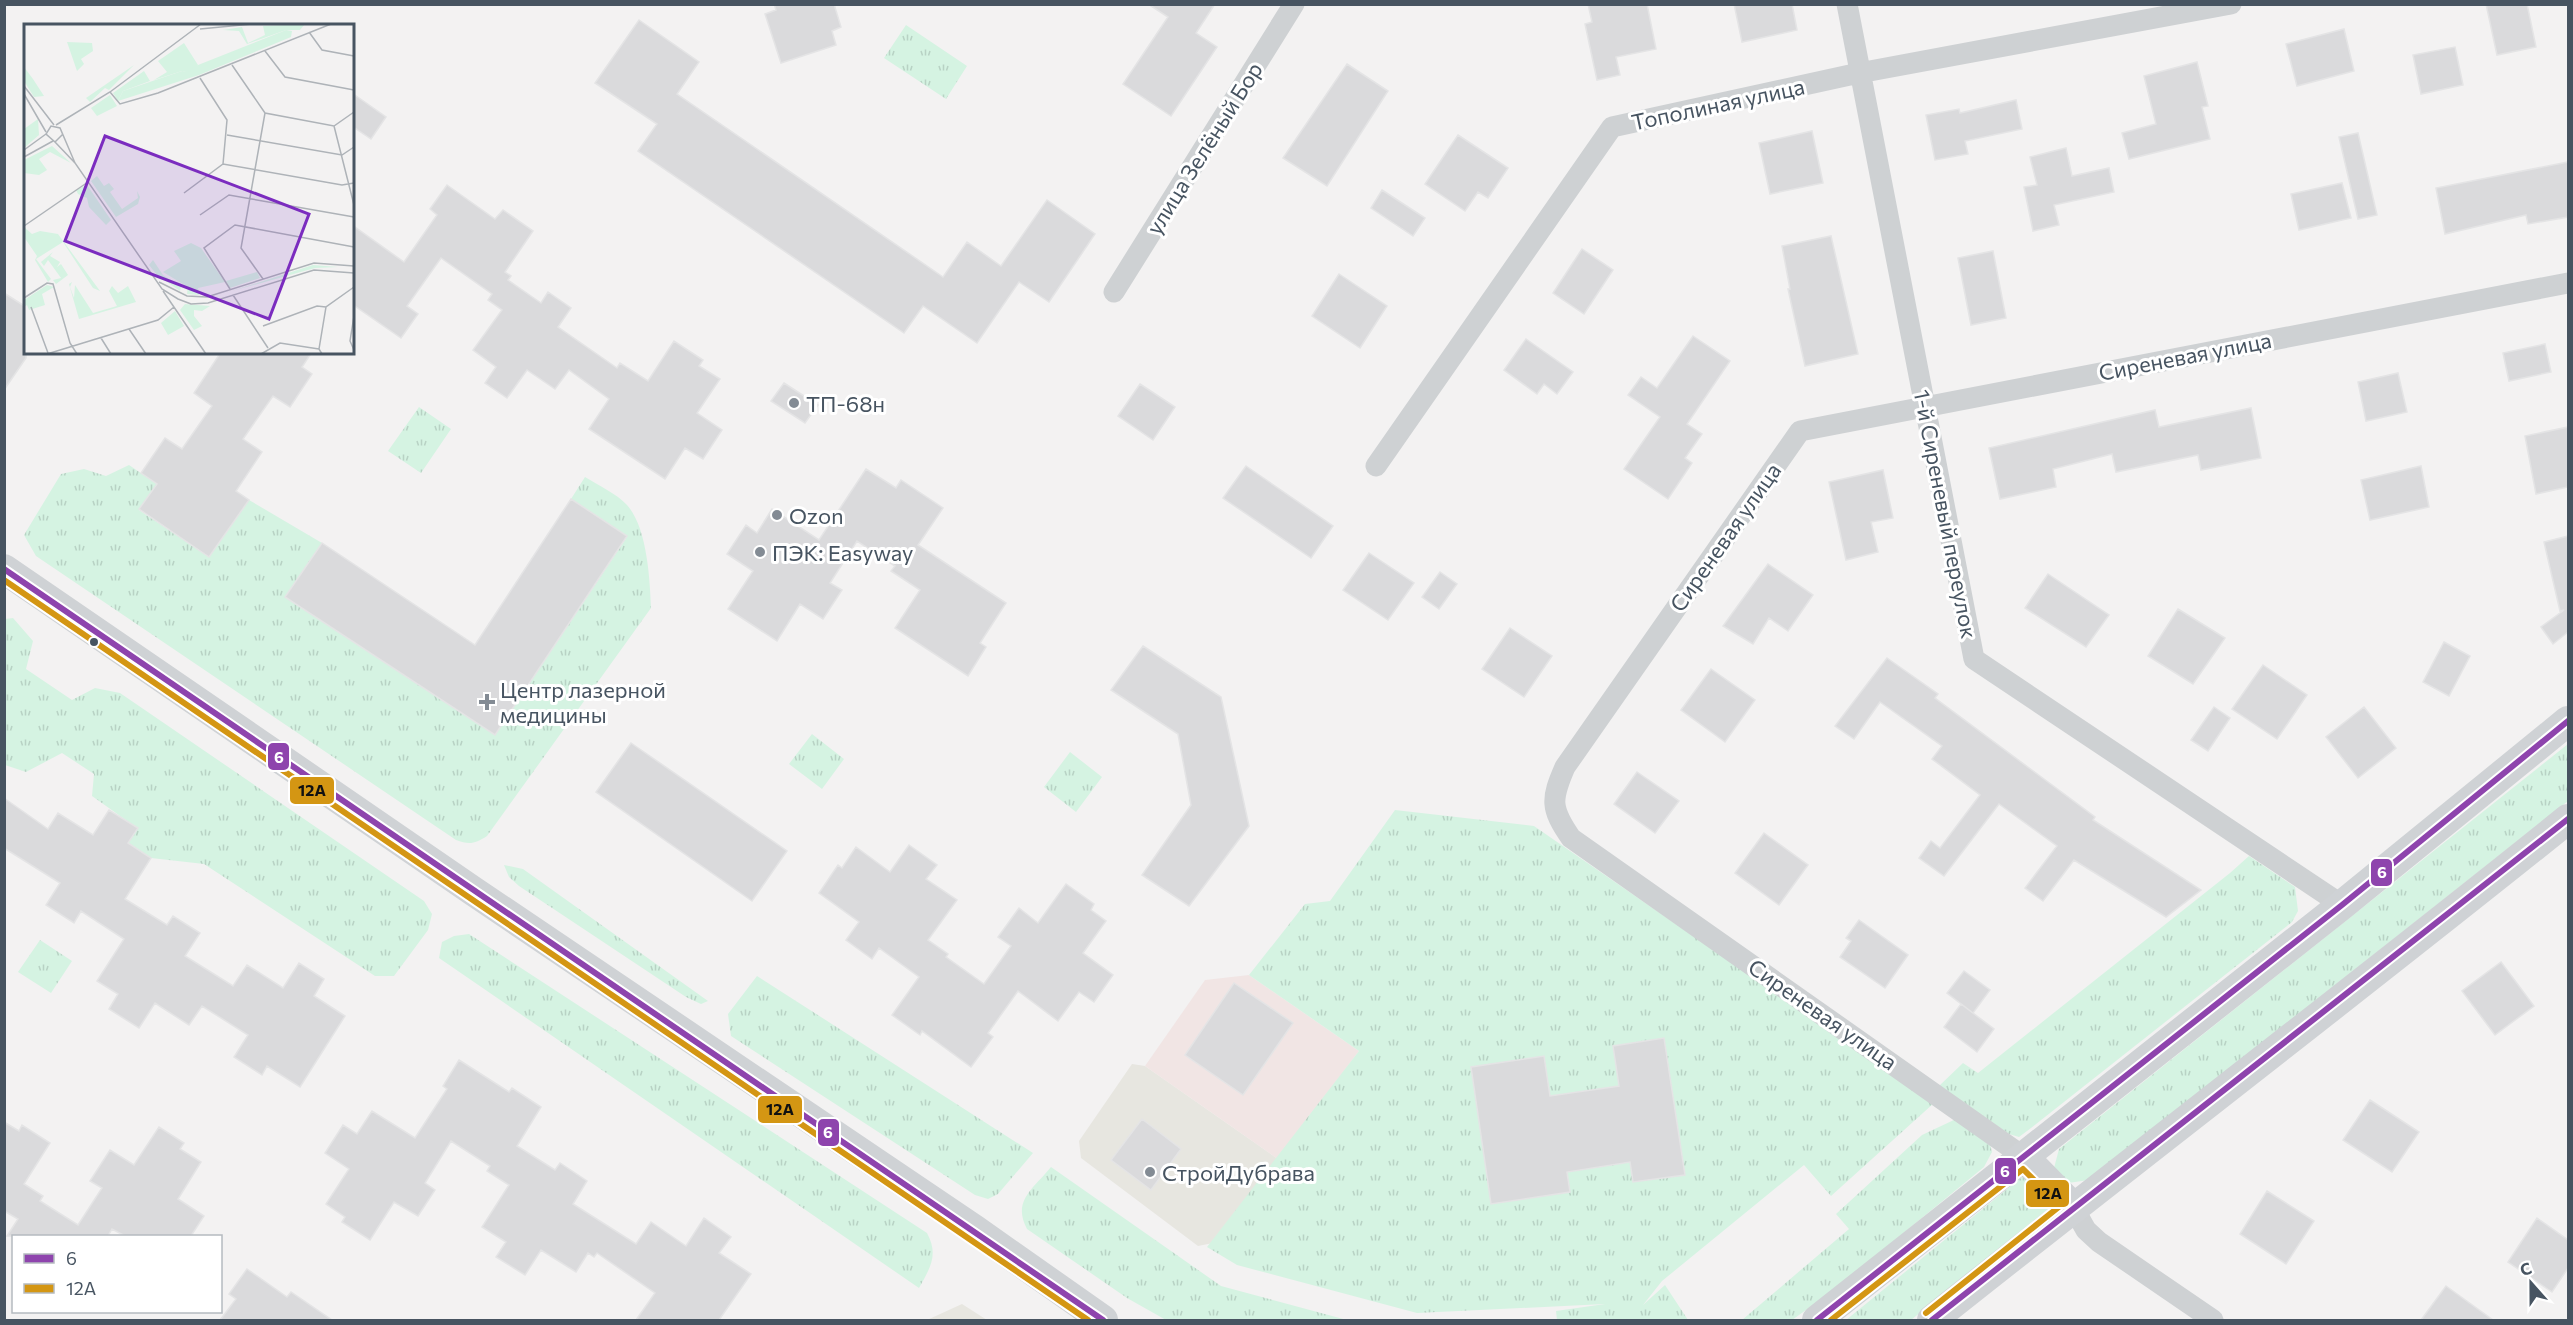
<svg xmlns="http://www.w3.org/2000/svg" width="2573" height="1325" font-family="Commissioner,sans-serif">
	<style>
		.commercial { fill: #e7e6e0 }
		.medical { fill: #f1e5e4 }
		.grass { fill: url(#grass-tufts) }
		.building { fill: #dadadc; stroke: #e4e4e5; stroke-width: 1.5 }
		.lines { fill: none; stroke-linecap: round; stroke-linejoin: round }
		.minor { stroke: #ced1d3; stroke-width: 21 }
		.secondary { stroke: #cfd2d5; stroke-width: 30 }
		.bus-1-casing { stroke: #fff; stroke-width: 10 }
		.bus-2-casing { stroke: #fff; stroke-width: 10 }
		.bus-1 { stroke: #8e44ad; stroke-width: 6 }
		.bus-2 { stroke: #d49613; stroke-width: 6 }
		.poi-dot { fill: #838b94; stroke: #fff; stroke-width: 2 }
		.bus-dot { fill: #475461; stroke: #fff; stroke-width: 2 }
		.labels { text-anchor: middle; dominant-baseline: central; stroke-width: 6; stroke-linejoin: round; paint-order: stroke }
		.street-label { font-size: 22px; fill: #475461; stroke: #fff }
		.poi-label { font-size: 22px; fill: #475461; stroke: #fff; text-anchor: start }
		.inset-road { fill: none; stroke: #aeb3b8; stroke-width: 1.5 }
		.view { fill: #7b2cbf; fill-opacity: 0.15; stroke: #7b2cbf; stroke-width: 3 }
		.inset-edge { fill: none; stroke: #475461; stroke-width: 3 }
		.line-badge { stroke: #fff; stroke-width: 2 }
		.badge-label { font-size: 16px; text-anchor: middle; font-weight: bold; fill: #fff }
		.pale-badge-label { font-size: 16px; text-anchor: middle; font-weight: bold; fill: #111 }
	</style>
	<defs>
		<pattern id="grass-tufts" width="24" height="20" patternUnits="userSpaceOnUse" patternTransform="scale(1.5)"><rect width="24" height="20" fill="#d5f3e2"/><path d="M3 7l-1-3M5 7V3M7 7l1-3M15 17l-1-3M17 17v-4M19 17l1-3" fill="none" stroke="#b8d2c4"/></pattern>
	</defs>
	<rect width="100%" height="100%" fill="#f3f2f2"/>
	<path class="commercial" d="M 1132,1064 L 1145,1066 L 1278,1159 L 1283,1167 L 1223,1241 L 1198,1246 L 1081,1158 L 1079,1141 Z
		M 962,1304 L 987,1320 L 927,1320 Z"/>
	<path class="medical" d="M 1249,975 L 1359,1051 L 1278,1159 L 1145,1066 L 1205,980 Z"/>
	<path class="grass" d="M 906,25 L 967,66 L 946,99 L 884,58 Z
		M 419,407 L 451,429 L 421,473 L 388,451 Z
		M 129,465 L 157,484 L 139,510 L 209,557 L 249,500 L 322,543 L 286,597 L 495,735 L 627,537 L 571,499 L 585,477 C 598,485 617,494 627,505 C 647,527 650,579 651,608 L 487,836 C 475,844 469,845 456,840 L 36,556 L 24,535 L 61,474 L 84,469 L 106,476 Z
		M 13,618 L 33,641 L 26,669 L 72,700 L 95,688 L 120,693 L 424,901 L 432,914 L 428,930 L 394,976 L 375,976 L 204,864 L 151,858 L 128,843 L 137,828 L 92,796 L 94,774 L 62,753 L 26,772 L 5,765 L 5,619 Z
		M 812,734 L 844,759 L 822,789 L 789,764 Z
		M 2568,744 L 2568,801 L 2089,1180 L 2068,1183 L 2054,1168 L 2059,1149 Z
		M 1070,752 L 1102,777 L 1076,812 L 1044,787 Z
		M 1395,810 L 1534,826 L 1934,1103 L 1831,1196 L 1804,1165 L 1662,1281 L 1643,1305 L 1665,1285 L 1688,1320 L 1557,1320 L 1556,1311 L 1605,1304 L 1417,1313 L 1237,1265 L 1207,1247 L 1359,1051 L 1249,975 L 1305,904 L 1330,901 Z
		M 2249,856 L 2295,887 L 2298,911 L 2292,922 L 2031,1128 L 2019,1137 L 2009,1134 L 1939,1086 L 1963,1063 L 1978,1073 L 2230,873 Z
		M 504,865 L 523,869 L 708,1001 L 701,1004 L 686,997 L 519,886 L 509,877 Z
		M 469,934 L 927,1233 C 939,1255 930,1268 919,1288 L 439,958 L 442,942 L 454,936 Z
		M 40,940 L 72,961 L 51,993 L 18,972 Z
		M 757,976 L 1033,1153 L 998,1194 L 988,1199 L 975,1195 L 731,1036 L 728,1014 Z
		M 1956,1119 L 1990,1144 L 1992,1152 L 1984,1167 L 1834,1290 L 1792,1320 L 1742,1320 L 1849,1229 L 1836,1214 L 1922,1135 Z
		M 1051,1167 L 1221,1286 L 1347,1320 L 1166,1320 L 1127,1298 L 1027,1229 C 1012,1201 1033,1189 1051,1167 Z
		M 2022,1177 C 2042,1182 2046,1189 2048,1209 L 1911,1320 L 1846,1320 Z"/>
	<path class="building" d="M 774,4 L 834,4 L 841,27 L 832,31 L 836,45 L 781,63 L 765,14 L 776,10 Z
		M 1148,4 L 1215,4 L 1196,33 L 1217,47 L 1171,116 L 1123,84 L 1168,17 Z
		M 1588,4 L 1647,4 L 1656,49 L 1616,57 L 1620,75 L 1597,80 L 1585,24 L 1592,22 Z
		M 1734,4 L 1792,4 L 1797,30 L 1742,42 Z
		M 2486,4 L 2527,4 L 2536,47 L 2497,55 Z
		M 639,20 L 699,62 L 677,94 L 943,277 L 967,242 L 1001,266 L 1047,200 L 1095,234 L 1049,302 L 1019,282 L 977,343 L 923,306 L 904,333 L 638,151 L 657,124 L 595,83 Z
		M 2344,29 L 2354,71 L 2297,86 L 2286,44 Z
		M 2455,47 L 2463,85 L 2421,94 L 2413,55 Z
		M 2197,62 L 2208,106 L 2202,107 L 2210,139 L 2129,159 L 2122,133 L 2156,124 L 2144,76 Z
		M 1347,64 L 1388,91 L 1327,186 L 1283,158 Z
		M 352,93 L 386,117 L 371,139 L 352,126 Z
		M 2016,100 L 2022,129 L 1965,141 L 1968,154 L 1935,160 L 1926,115 L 1959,109 L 1960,113 Z
		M 1812,131 L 1823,183 L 1770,194 L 1759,143 Z
		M 2358,133 L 2377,215 L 2358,219 L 2339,137 Z
		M 1458,135 L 1508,168 L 1488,198 L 1478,192 L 1465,211 L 1425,184 Z
		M 2066,148 L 2072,176 L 2109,168 L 2114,192 L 2054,205 L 2059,225 L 2033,231 L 2024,187 L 2037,185 L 2030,157 Z
		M 2568,162 L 2568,217 L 2528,224 L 2526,215 L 2445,234 L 2436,188 Z
		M 2342,183 L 2351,218 L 2299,230 L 2291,194 Z
		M 447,185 L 495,219 L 503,210 L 533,231 L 505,272 L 511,276 L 508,280 L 541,303 L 548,292 L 571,308 L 558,327 L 617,368 L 620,363 L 648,381 L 674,341 L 703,360 L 699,366 L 720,379 L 697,413 L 722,430 L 703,459 L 685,448 L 665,479 L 589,429 L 609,399 L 569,370 L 555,389 L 527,370 L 507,398 L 485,383 L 496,367 L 473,350 L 502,310 L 488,300 L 492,294 L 441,258 L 407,306 L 418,314 L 401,338 L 352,304 L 352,225 L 404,262 L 437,215 L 430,209 Z
		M 1382,190 L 1425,218 L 1413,236 L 1371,208 Z
		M 1831,236 L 1858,354 L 1805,366 L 1788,289 L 1790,289 L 1782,246 Z
		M 1582,249 L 1613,270 L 1584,314 L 1553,293 Z
		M 1993,251 L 2006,318 L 1971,325 L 1958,258 Z
		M 1339,274 L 1387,306 L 1360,348 L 1312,316 Z
		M 4,293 L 26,307 L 26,358 L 4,390 Z
		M 1693,336 L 1730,361 L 1687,424 L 1702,434 L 1685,458 L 1692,463 L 1668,499 L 1624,469 L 1660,417 L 1628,395 L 1641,377 L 1657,388 Z
		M 1526,339 L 1573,372 L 1557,394 L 1544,384 L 1537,394 L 1504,370 Z
		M 2545,344 L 2551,372 L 2509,381 L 2503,353 Z
		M 221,352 L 312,352 L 302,367 L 312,374 L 290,407 L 273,396 L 243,439 L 262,452 L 236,491 L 249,500 L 209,557 L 139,509 L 157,484 L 141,473 L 165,438 L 182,449 L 212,406 L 194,393 Z
		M 2398,373 L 2407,412 L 2366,421 L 2358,382 Z
		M 784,383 L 818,405 L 805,423 L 771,401 Z
		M 1140,384 L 1175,407 L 1153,440 L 1118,416 Z
		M 2251,408 L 2261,458 L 2201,470 L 2198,455 L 2116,472 L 2112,454 L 2053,469 L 2056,487 L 2000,499 L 1989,448 L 2155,410 L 2159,427 Z
		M 2568,427 L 2568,487 L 2536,494 L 2525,436 Z
		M 1246,466 L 1333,526 L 1311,558 L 1223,498 Z
		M 2421,466 L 2429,507 L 2370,520 L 2361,480 Z
		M 866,469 L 896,488 L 901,480 L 943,508 L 918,545 L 1006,603 L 980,643 L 986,647 L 968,676 L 895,628 L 920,590 L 891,571 L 895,566 L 857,541 L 830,583 L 842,590 L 823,619 L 800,604 L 777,641 L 728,609 L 753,571 L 727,554 L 746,525 L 757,533 L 772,509 L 819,540 Z
		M 1883,470 L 1893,518 L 1871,522 L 1878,552 L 1846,560 L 1829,482 Z
		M 571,499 L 627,536 L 495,735 L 285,597 L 322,543 L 475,645 Z
		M 2568,536 L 2568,632 L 2553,644 L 2541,627 L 2564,610 L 2560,611 L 2544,542 Z
		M 1369,553 L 1414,583 L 1388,620 L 1343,590 Z
		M 1768,564 L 1813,595 L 1788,631 L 1769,618 L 1753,644 L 1723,626 Z
		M 1440,572 L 1457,584 L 1439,609 L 1422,597 Z
		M 2048,574 L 2109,615 L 2086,647 L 2025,608 Z
		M 2178,609 L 2225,638 L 2193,684 L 2148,656 Z
		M 1510,628 L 1552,656 L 1524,697 L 1482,669 Z
		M 2444,642 L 2470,656 L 2449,696 L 2423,682 Z
		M 1143,646 L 1221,697 L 1249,826 L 1189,906 L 1142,875 L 1191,805 L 1178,734 L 1111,690 Z
		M 1887,658 L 1938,694 L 1935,698 L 2095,817 L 2093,820 L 2201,890 L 2166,917 L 2074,860 L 2043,901 L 2025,888 L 2057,846 L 1999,804 L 1944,876 L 1919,858 L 1931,841 L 1940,848 L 1980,795 L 1932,759 L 1942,746 L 1880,702 L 1854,739 L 1835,726 Z
		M 2263,665 L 2307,695 L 2277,739 L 2232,709 Z
		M 1711,669 L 1755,700 L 1725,742 L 1681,710 Z
		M 2214,707 L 2230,718 L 2208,751 L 2191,740 Z
		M 2364,707 L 2396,748 L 2358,778 L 2326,737 Z
		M 631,743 L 787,851 L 752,901 L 596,792 Z
		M 1637,772 L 1679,801 L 1655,833 L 1614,804 Z
		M 4,798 L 48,829 L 58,813 L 93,835 L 109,810 L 138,828 L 128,843 L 151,858 L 125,899 L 167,925 L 173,916 L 200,933 L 185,956 L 233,986 L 247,965 L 283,988 L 299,963 L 324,979 L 314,996 L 345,1016 L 300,1087 L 267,1066 L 262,1075 L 234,1057 L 248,1035 L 202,1006 L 189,1025 L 155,1003 L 139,1028 L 109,1009 L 118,994 L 97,981 L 124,939 L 81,911 L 74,923 L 46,905 L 60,883 L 4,848 Z
		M 1764,833 L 1808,865 L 1779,905 L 1735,873 Z
		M 909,845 L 937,865 L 926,879 L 957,900 L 928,940 L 948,954 L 946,957 L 984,984 L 1011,946 L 998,937 L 1019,908 L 1038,923 L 1066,884 L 1094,904 L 1091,910 L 1106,921 L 1083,953 L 1113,975 L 1094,1002 L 1079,992 L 1058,1021 L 1018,991 L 988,1033 L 993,1037 L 971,1067 L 922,1031 L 920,1035 L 892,1015 L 919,977 L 879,948 L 872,959 L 846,940 L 859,922 L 819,893 L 838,865 L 842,868 L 856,847 L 890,872 Z
		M 1859,920 L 1908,955 L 1885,988 L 1840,957 L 1851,941 L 1846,938 Z
		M 2501,962 L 2534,1006 L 2495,1035 L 2462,991 Z
		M 1964,971 L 1990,990 L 1973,1013 L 1947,993 Z
		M 1234,983 L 1293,1023 L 1243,1095 L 1185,1055 Z
		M 1961,1004 L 1994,1029 L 1977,1052 L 1944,1027 Z
		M 1664,1038 L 1685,1175 L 1633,1182 L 1630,1162 L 1567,1172 L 1570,1192 L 1491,1204 L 1471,1067 L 1544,1056 L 1550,1096 L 1619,1086 L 1613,1046 Z
		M 459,1060 L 509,1092 L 512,1088 L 541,1107 L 517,1146 L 555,1170 L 560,1163 L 587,1181 L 573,1204 L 636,1244 L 651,1222 L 686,1246 L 704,1218 L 731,1237 L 719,1253 L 751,1274 L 719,1320 L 636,1320 L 655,1293 L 597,1253 L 594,1257 L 588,1253 L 576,1272 L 541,1250 L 525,1275 L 496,1257 L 506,1242 L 482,1227 L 509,1185 L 487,1171 L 490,1166 L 451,1141 L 425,1183 L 435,1190 L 418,1216 L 394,1202 L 370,1240 L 342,1222 L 345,1217 L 326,1204 L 349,1169 L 325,1153 L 343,1125 L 357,1134 L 372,1111 L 415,1138 L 447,1089 L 443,1086 Z
		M 2370,1100 L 2419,1132 L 2392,1172 L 2343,1140 Z
		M 1142,1119 L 1181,1149 L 1151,1190 L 1111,1160 Z
		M 4,1122 L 19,1131 L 22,1125 L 50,1143 L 24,1184 L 43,1196 L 40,1201 L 78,1225 L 102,1188 L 90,1181 L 110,1150 L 134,1165 L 159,1127 L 184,1143 L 180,1149 L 201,1162 L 178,1199 L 204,1216 L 191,1236 L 125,1236 L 112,1229 L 108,1236 L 7,1236 L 18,1219 L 6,1212 L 4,1214 Z
		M 2267,1191 L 2314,1221 L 2286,1264 L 2240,1234 Z
		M 2537,1218 L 2568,1240 L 2568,1268 L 2552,1292 L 2508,1262 Z
		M 247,1269 L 287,1297 L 291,1292 L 332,1320 L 220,1320 L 236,1299 L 229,1294 Z
		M 2446,1286 L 2493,1320 L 2421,1320 Z"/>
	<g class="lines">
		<path class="minor" d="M 1847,4 L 1974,659 L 2342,905
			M 1114,292 L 1294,4
			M 1376,466 L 1612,127 L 1859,73 L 2231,4
			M 2024,1157 L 1571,838 C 1550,808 1551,799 1565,767 L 1800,431 L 2568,283
			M 2073,1207 L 2086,1230 L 2099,1242 L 2213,1320"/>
		<path class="secondary" d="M 4,569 L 473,891 L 975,1230 L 1103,1320
			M 2024,1157 L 2073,1207
			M 1817,1320 L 2342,905 L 2568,721
			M 1932,1320 C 2143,1152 2358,988 2568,819"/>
		<g class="bus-1-casing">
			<path id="bus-1" d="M 4,569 L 1103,1320
				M 1817,1320 L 2342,905 L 2568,721
				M 1932,1320 L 2568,819"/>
		</g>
		<g class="bus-2-casing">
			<path id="bus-2" d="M 4,580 L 1088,1320
				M 1831,1320 L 2023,1169 L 2060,1206 L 1926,1313"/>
		</g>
		<use href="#bus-1" class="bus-1"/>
		<use href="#bus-2" class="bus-2"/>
	</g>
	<g class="poi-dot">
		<circle cx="794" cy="403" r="6"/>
		<circle cx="777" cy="515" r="6"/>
		<circle cx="760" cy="552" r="6"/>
		<path d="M484 693h6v6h6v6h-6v6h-6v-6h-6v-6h6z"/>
		<circle cx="1150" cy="1172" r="6"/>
	</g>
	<circle class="bus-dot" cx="94" cy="642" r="5"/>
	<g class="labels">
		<g class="street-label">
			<text transform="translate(1718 104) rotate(-12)">Тополиная улица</text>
			<text transform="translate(1204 148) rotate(-58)">улица Зелёный Бор</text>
			<text transform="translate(2185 356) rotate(-11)">Сиреневая улица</text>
			<text transform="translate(1946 514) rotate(79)">1-й Сиреневый переулок</text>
			<text transform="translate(1725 537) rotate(-55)">Сиреневая улица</text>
			<text transform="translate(1823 1014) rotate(35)">Сиреневая улица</text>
		</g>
		<g class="poi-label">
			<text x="806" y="403">ТП-68н</text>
			<text x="789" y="515">Ozon</text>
			<text x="772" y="552">ПЭК: Easyway</text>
			<text x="500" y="689">Центр лазерной<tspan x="500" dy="25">медицины</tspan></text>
			<text x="1162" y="1172">СтройДубрава</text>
		</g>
	</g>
	<g transform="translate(24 24)">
		<rect width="330" height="330" fill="#f3f2f2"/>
		<path d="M 281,0 L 276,6 L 262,6 L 223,20 L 215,7 L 199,6 L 218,3 L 224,19 L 241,11 L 239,2 ZM 160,19 L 174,41 L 166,49 L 158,47 L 130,56 L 143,48 L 134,37 ZM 110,41 L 85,66 L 81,64 L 66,78 L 62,74 ZM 0,43 L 9,55 L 20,72 L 10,73 L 0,57 ZM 120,47 L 126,57 L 99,67 L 94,77 L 89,69 ZM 86,71 L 93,82 L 73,92 L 67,84 ZM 14,95 L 15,111 L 0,124 L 0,105 ZM 28,122 L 47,139 L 26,128 L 15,135 L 23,146 L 15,151 L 0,149 L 0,136 ZM 73,152 L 80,162 L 85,159 L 90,165 L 86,168 L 98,185 L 114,174 L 113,167 L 116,173 L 114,180 L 92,193 L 67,157 ZM 63,161 L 87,196 L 82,201 L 65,183 L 63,174 L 54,170 L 52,166 ZM 0,203 L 8,210 L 16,207 L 34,210 L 76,267 L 69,264 L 39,218 L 12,235 L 27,255 L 24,258 L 11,236 L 13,232 L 0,213 ZM 167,219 L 177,224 L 201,258 L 174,264 L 175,271 L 163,270 L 164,263 L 139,248 L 157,237 L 150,227 ZM 29,228 L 26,232 L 36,238 L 33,243 L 37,240 L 44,251 L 32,260 L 29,256 L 37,254 L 24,236 L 20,242 L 17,238 ZM 129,236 L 139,251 L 157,263 L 156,267 L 133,251 L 125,241 ZM 289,241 L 314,243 L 291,244 L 208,267 ZM 233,248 L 236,254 L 206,264 L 202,257 ZM 48,258 L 46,263 L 50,274 L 51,261 L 69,289 L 93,282 L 85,267 L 88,262 L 94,269 L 104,262 L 112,278 L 55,295 L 45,260 ZM 23,261 L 30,263 L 18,270 L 21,281 L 5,286 L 3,281 L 0,283 L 0,276 ZM 161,280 L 186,282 L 178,287 L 170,286 L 170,292 L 178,302 L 170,306 L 156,286 ZM 151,287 L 160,302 L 144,311 L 137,299 Z" fill="#d5f3e2"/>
		<path d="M 262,6 L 268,7 L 267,13 L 175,51 L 94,77 L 99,67 L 158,47 L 166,48 L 169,43 ZM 43,18 L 68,19 L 69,27 L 57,35 L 60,40 L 53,47 Z" fill="#d5f3e2"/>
		<path class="inset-road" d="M 176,5 L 228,0M 285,8 L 298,26 L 330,32M 241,27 L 261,53 L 330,66M 208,41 L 241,89 L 310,102 L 330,88M 176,54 L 203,96 L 199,140M 0,62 L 30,101M 86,68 L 96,80 L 134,69 L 307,0M 0,70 L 22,108M 32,101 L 86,68 L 177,0M 310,102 L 330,181M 39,110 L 31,118 L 22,110 L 27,102 L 36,104 L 51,139 L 138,265 L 154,275 L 167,280 L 184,279 L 290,246 L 330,249M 203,111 L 318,131 L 330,123M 31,118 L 51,139M 0,126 L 22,110M 0,133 L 29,117M 160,169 L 199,140 L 318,161 L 330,159M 176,191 L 205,171 L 330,193M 0,202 L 64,158M 239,255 L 217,224 L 241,89M 135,258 L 163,272 L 183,273 L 290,239 L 330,242M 206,265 L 180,224 L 211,201 L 330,223M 139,267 L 182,330M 209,271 L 244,324M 0,274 L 23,259 L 29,260 L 46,319 L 53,330M 7,283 L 24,329M 330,292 L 326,317 L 330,326M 239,302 L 293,282 L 302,283M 105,305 L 122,330M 77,314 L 87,330M 23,330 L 134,296 L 150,283M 237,330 L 256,319 L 295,325M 298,330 L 295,325 L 302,283 L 330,263"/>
		<path class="view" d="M 81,112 L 285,190 L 245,295 L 41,217 Z"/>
		<rect width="330" height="330" class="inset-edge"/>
	</g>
	<g class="line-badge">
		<rect x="267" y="742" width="23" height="29" rx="6" fill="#8e44ad"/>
		<rect x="289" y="776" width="46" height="29" rx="6" fill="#d49613"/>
		<rect x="2370" y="858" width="23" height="29" rx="6" fill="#8e44ad"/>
		<rect x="757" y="1095" width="46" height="29" rx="6" fill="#d49613"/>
		<rect x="817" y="1118" width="23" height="29" rx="6" fill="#8e44ad"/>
		<rect x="1994" y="1157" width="23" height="28" rx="6" fill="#8e44ad"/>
		<rect x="2025" y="1179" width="45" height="29" rx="6" fill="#d49613"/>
	</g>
	<g class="badge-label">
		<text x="279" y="763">6</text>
		<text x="2382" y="878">6</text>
		<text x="828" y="1138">6</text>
		<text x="2005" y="1177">6</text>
	</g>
	<g class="pale-badge-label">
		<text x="312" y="796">12А</text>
		<text x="780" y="1115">12А</text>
		<text x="2048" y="1199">12А</text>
	</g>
	<rect width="2573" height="1325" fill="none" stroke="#475461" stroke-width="12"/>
	<rect x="12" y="1235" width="210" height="78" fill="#ffffff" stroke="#b5bbc0" stroke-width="1.5"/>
	<rect x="24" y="1254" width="30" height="9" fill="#8e44ad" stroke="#b5bbc0" stroke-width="1.5"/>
	<text x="66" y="1265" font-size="18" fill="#475461">6</text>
	<rect x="24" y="1284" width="30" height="9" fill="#d49613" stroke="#b5bbc0" stroke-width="1.5"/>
	<text x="66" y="1295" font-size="18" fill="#475461">12А</text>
	<g transform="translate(2531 1283) rotate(339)" stroke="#ffffff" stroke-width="4.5" paint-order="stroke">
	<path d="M0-4.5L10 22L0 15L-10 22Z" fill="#475461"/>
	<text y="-9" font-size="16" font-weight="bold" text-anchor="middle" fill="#475461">С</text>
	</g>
</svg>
